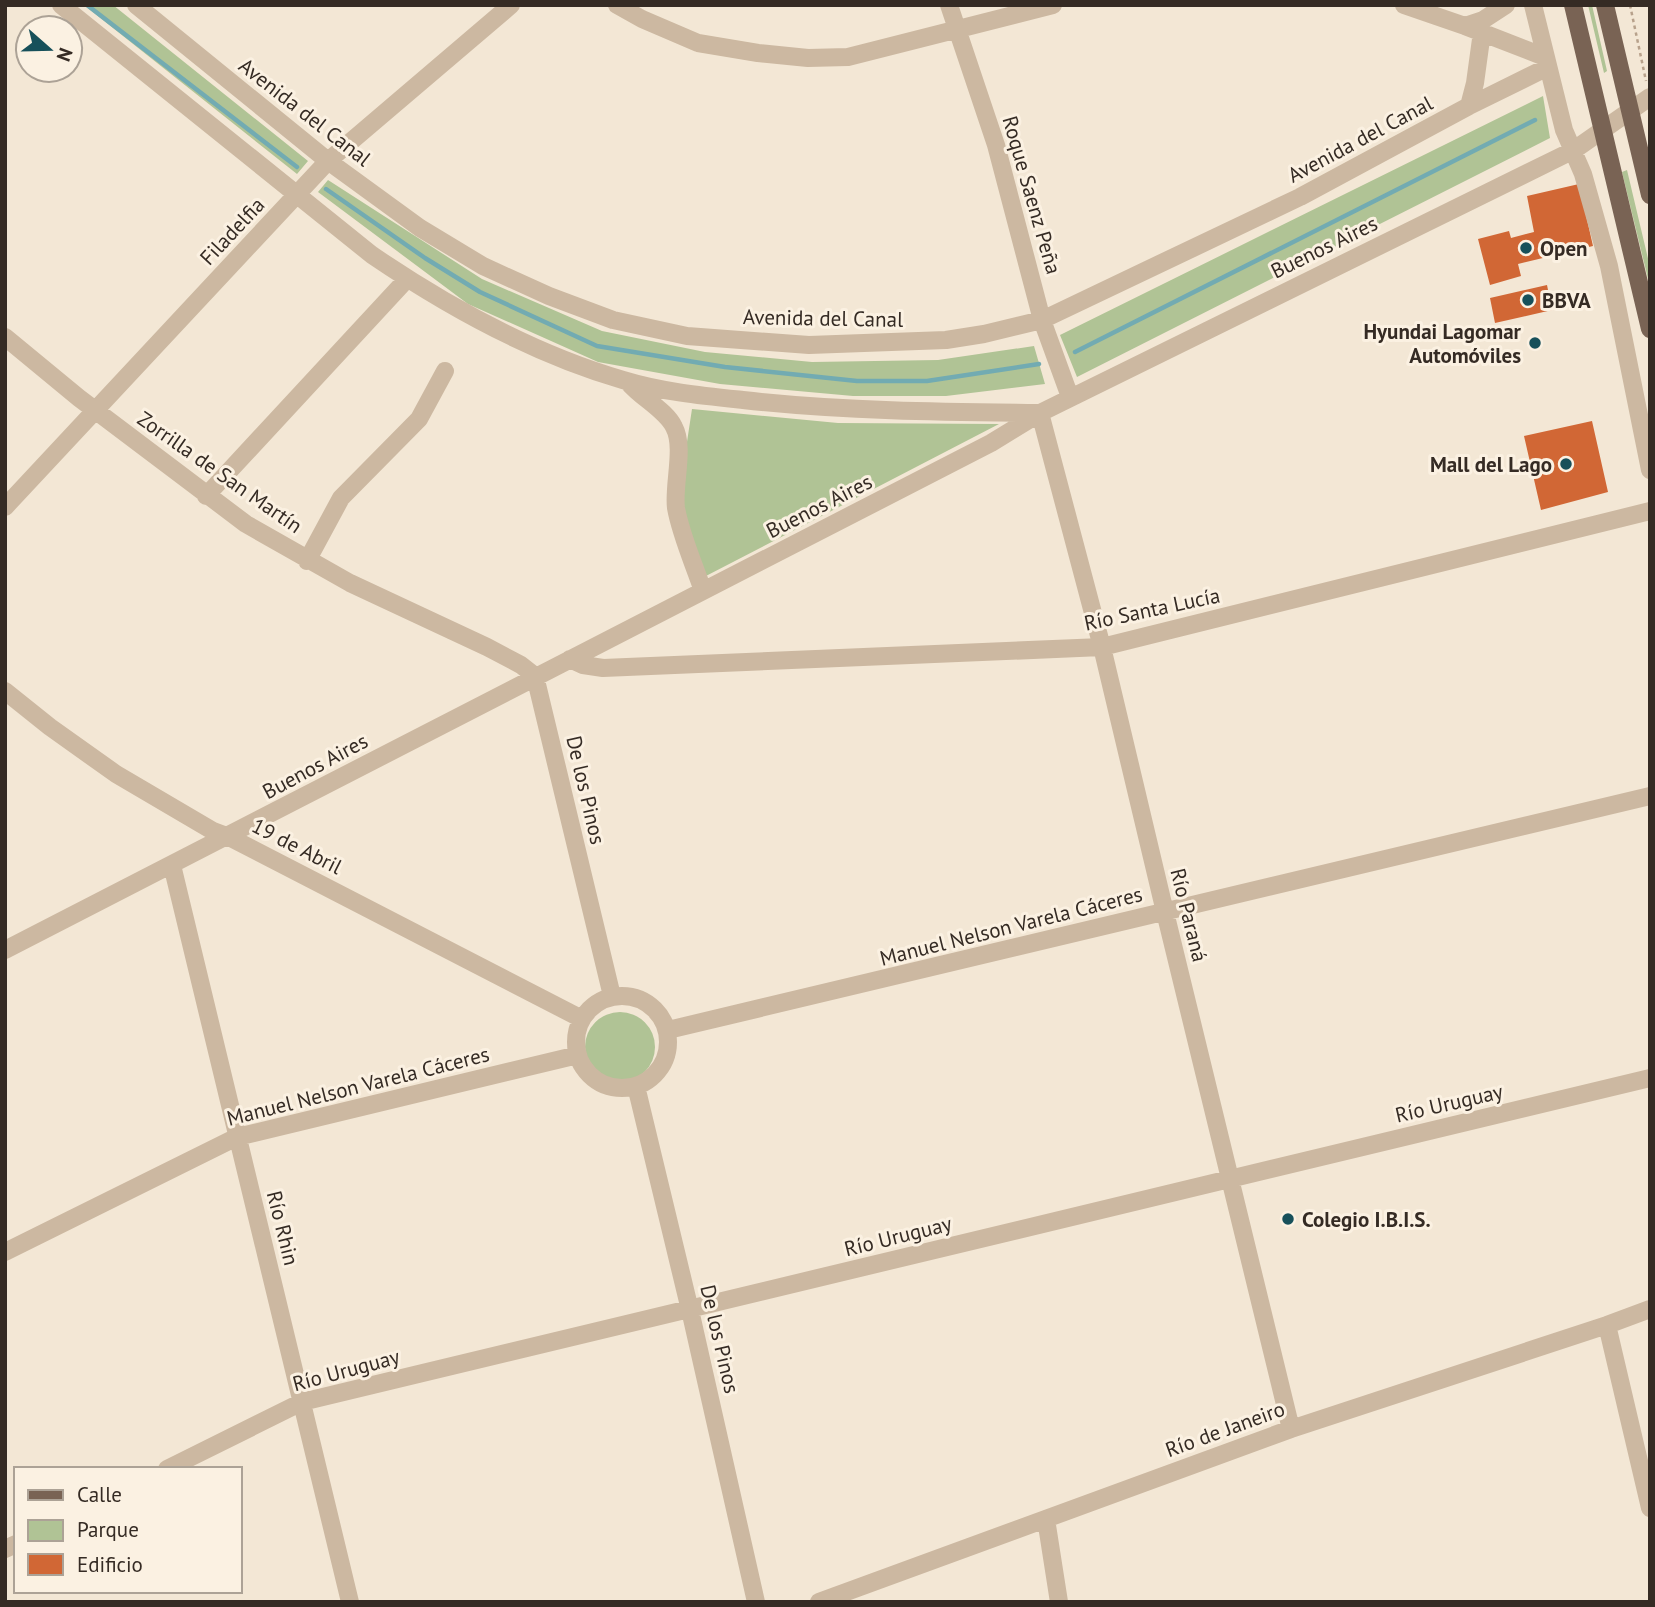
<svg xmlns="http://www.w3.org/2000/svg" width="1655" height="1607" font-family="'PT Sans',sans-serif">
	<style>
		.green { fill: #b0c395 }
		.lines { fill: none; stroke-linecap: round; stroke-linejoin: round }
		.stream { stroke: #72abb2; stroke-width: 4.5 }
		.building { fill: #d16735 }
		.path { stroke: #b7a18b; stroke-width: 2.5; stroke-dasharray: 3.5 3.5; stroke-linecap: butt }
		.minor { stroke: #ccb8a1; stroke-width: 18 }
		.major { stroke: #796354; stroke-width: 18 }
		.poi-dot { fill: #17505a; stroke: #fbf1e2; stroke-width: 2.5 }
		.labels { text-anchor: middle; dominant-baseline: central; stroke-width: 6; stroke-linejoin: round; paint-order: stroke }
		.street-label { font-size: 21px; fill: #352b24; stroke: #fbf1e2 }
		.poi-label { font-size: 21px; font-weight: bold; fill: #352b24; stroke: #fbf1e2; text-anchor: start }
	</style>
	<rect width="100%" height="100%" fill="#f3e7d5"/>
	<path class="green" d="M 84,5 L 113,5 L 308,161 L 297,174 Z
		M 1588,5 L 1592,5 L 1607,71 L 1604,73 Z
		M 1543,96 L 1550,138 L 1077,377 L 1060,335 Z
		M 1627,170 L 1650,267 L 1650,287 L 1622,172 Z
		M 328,180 L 482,279 L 602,331 L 705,352 L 812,362 L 938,360 L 1034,346 L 1045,384 L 946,396 L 853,396 L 720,384 L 598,362 L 468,304 L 318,192 Z
		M 692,409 L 838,423 L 999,424 L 704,577 L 678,501 Z
		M585 1047a35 35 0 1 1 70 0a35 35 0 1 1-70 0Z"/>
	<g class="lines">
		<path class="stream" d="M 87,5 L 297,167
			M 326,189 L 425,258 L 480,292 L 597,346 L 725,367 L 857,381 L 927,381 L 1039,364
			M 1075,352 L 1535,120"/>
	</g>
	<path class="building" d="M 1579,184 L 1593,246 L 1518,264 L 1521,276 L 1490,285 L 1478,239 L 1509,231 L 1511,238 L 1534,232 L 1527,196 Z
		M 1547,285 L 1552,310 L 1495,323 L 1490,298 Z
		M 1592,421 L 1608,492 L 1541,510 L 1524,436 Z"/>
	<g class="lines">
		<path class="path" d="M 1630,5 L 1646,81"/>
		<path class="minor" d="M 61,5 L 372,255 C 450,308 533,354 623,380 C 662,392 704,396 743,400 C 842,411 941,412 1040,413
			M 136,5 L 328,161 L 420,228 L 483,266 L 549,296 L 613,320 L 687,336 L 809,345 L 946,340 L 984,334 L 1042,320 L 1300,197 L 1469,106 L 1548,67
			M 617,5 L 642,19 L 698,43 L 758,53 L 808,58 L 848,57 L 1053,5
			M 949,5 L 996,145 L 1042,320 L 1070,397
			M 1404,5 L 1465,26 L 1545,57
			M 1533,5 L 1564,130 L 1583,174 L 1609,266 L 1650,470
			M 1465,26 L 1483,20 L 1506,5
			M 1469,106 L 1475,83 L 1482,32
			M 5,337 L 79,398 L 246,524 L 350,583 L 487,647 L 521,665 L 535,676 L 612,996
			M 628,382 C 641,398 666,410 674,427 C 685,447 673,485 676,508 C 681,536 694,564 703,591
			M 1040,413 L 1102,647 L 1165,912 L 1291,1429
			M 206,496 L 407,279
			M 5,507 L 328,161 L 511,5
			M 307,561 L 341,498 L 419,419 L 445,371
			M 570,659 L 583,665 L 603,668 L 1102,647 L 1650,511
			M 5,691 L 50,727 L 116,774 L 213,831 L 229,837 L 582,1019
			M 172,865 L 350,1602
			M 5,950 L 991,443 L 1040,413 L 1574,150 L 1650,97
			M576 1042a46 46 0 1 1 92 0a46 46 0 1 1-92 0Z
			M 668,1030 L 1650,796
			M 636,1086 L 690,1310 L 756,1602
			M 5,1252 L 237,1137 L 578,1055
			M 1607,1325 L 1650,1508
			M 167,1469 L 302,1402 L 1650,1078
			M 1046,1519 L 1059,1602
			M 5,1549 L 16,1544
			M 819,1602 L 1291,1429 L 1607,1325 L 1650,1309"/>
		<path class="major" d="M 1573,5 L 1650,329
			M 1605,5 L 1650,195"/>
	</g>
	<g class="poi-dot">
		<circle cx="1526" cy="248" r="7"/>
		<circle cx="1528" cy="300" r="7"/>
		<circle cx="1535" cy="343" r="7"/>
		<circle cx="1566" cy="464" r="7"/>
		<circle cx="1288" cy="1219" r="7"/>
	</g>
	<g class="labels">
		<g class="street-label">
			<text transform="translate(305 112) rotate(38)">Avenida del Canal</text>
			<text transform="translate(1360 139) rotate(-28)">Avenida del Canal</text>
			<text transform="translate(1032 195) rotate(74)">Roque Saenz Peña</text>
			<text transform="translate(232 231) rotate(-47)">Filadelfia</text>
			<text transform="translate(1324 247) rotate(-26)">Buenos Aires</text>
			<text transform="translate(823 318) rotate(1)">Avenida del Canal</text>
			<text transform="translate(220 472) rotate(35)">Zorrilla de San Martín</text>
			<text transform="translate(819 506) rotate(-27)">Buenos Aires</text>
			<text transform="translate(1152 609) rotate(-12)">Río Santa Lucía</text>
			<text transform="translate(315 766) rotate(-28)">Buenos Aires</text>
			<text transform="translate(586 790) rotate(77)">De los Pinos</text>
			<text transform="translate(297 846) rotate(27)">19 de Abril</text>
			<text transform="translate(1189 915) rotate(76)">Río Paraná</text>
			<text transform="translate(1011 926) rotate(-14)">Manuel Nelson Varela Cáceres</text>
			<text transform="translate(358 1086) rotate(-14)">Manuel Nelson Varela Cáceres</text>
			<text transform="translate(1449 1103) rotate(-13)">Río Uruguay</text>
			<text transform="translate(283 1228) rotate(76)">Río Rhin</text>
			<text transform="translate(898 1236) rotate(-14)">Río Uruguay</text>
			<text transform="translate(720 1339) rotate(77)">De los Pinos</text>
			<text transform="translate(346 1370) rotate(-15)">Río Uruguay</text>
			<text transform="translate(1225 1429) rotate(-20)">Río de Janeiro</text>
		</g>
		<g class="poi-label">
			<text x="1540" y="248">Open</text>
			<text x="1542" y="300">BBVA</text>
			<text x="1521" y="331" text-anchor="end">Hyundai Lagomar<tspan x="1521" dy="24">Automóviles</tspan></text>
			<text x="1552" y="464" text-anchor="end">Mall del Lago</text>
			<text x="1302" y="1219">Colegio I.B.I.S.</text>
		</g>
	</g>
	<rect width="1655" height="1607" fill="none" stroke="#352b24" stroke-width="14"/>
	<rect x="14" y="1467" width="228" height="126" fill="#fbf1e2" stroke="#aca296" stroke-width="2"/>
	<rect x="28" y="1490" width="35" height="10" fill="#796354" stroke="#aca296" stroke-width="2"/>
	<text x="77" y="1502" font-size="21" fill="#352b24">Calle</text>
	<rect x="28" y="1520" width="35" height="21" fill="#b0c395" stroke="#aca296" stroke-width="2"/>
	<text x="77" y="1537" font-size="21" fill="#352b24">Parque</text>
	<rect x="28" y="1554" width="35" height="21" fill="#d16735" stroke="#aca296" stroke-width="2"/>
	<text x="77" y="1572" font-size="21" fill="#352b24">Edificio</text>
	<g transform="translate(49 49) rotate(110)"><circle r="33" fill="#fbf1e2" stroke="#aca296" stroke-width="2"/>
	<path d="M0-5L12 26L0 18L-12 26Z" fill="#17505a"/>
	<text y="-10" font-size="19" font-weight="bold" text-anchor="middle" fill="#352b24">N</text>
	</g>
</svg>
